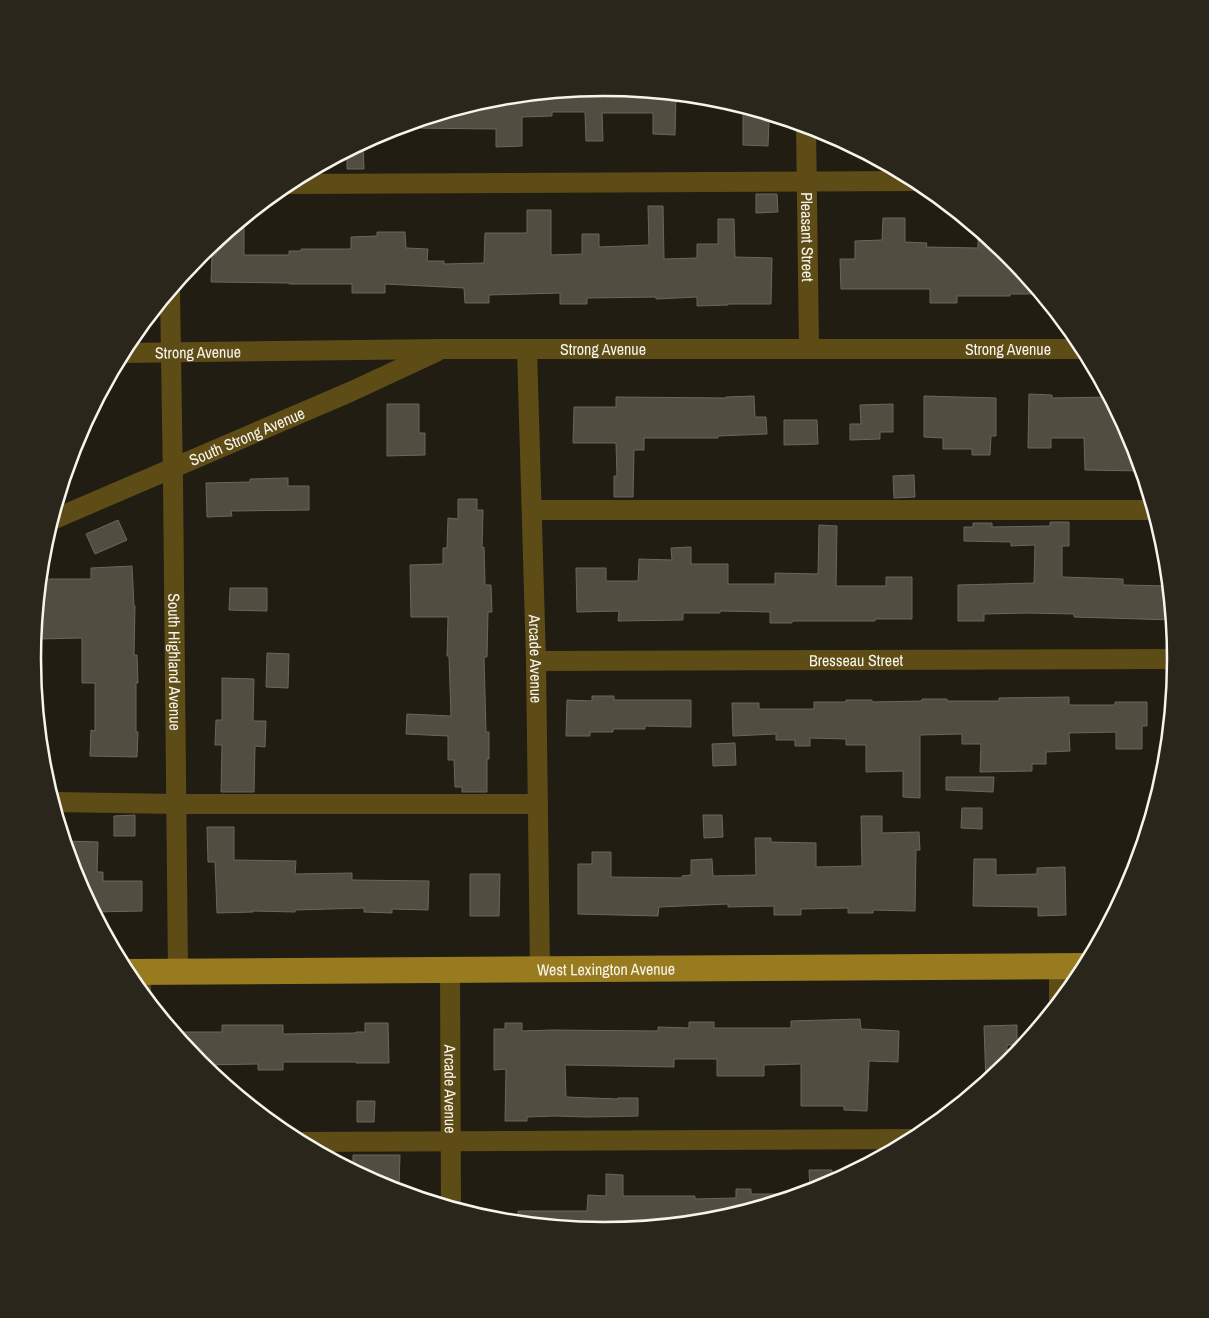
<svg xmlns="http://www.w3.org/2000/svg" width="1209" height="1318" font-family="'Archivo Narrow',sans-serif">
	<style>
		.building { fill: #524d41; stroke: #6c675b }
		.lines { fill: none; stroke-linecap: round; stroke-linejoin: round }
		.minor { stroke: #5e4c17; stroke-width: 20 }
		.major { stroke: #997b1f; stroke-width: 26 }
		.labels { text-anchor: middle; dominant-baseline: central; stroke-width: 4.5; stroke-linejoin: round; paint-order: stroke }
		.street-label { font-size: 16px; fill: #f7f4ed; stroke: #181409 }
		.rim { fill: none; stroke: #f7f4ed; stroke-width: 2.5 }
	</style>
	<rect width="100%" height="100%" fill="#211d12"/>
	<path class="building" d="M 605,87 L 676,94 L 675,135 L 653,134 L 653,113 L 602,113 L 603,141 L 586,141 L 585,112 L 552,112 L 552,116 L 522,117 L 522,146 L 496,147 L 496,129 L 407,128 L 407,124 L 493,98 Z
		M 743,106 L 762,112 L 762,121 L 769,121 L 768,146 L 743,145 Z
		M 363,143 L 364,169 L 347,169 L 347,151 Z
		M 756,194 L 777,194 L 778,212 L 756,213 Z
		M 648,206 L 663,206 L 664,259 L 697,258 L 697,244 L 718,244 L 718,219 L 734,219 L 735,257 L 772,258 L 771,304 L 728,304 L 728,305 L 697,306 L 697,297 L 656,299 L 656,297 L 587,298 L 587,304 L 560,304 L 560,293 L 489,295 L 489,303 L 465,303 L 464,288 L 385,284 L 385,293 L 352,293 L 352,284 L 289,284 L 289,283 L 211,282 L 212,255 L 216,255 L 217,241 L 244,219 L 244,255 L 289,255 L 289,251 L 301,251 L 301,249 L 351,249 L 351,237 L 377,236 L 377,232 L 405,232 L 406,248 L 428,249 L 427,261 L 444,261 L 444,264 L 484,263 L 485,233 L 527,233 L 527,210 L 551,210 L 551,255 L 582,254 L 582,234 L 599,234 L 599,247 L 649,245 Z
		M 883,218 L 905,218 L 905,242 L 927,243 L 926,247 L 978,248 L 978,238 L 989,238 L 1001,248 L 1000,260 L 1013,260 L 1041,294 L 1010,294 L 1010,296 L 957,296 L 957,303 L 930,303 L 930,289 L 841,289 L 840,259 L 855,259 L 855,241 L 882,240 Z
		M 1029,394 L 1052,395 L 1052,398 L 1110,397 L 1123,421 L 1123,442 L 1133,442 L 1142,471 L 1085,470 L 1084,438 L 1051,438 L 1051,448 L 1028,448 Z
		M 754,396 L 755,417 L 766,417 L 767,434 L 718,436 L 718,438 L 644,438 L 644,450 L 634,450 L 633,497 L 614,497 L 614,476 L 617,476 L 616,443 L 573,443 L 574,407 L 616,407 L 616,397 L 726,398 L 726,397 Z
		M 924,396 L 996,398 L 996,436 L 991,436 L 990,455 L 972,455 L 972,449 L 943,449 L 943,438 L 924,437 Z
		M 387,404 L 419,404 L 419,433 L 425,433 L 425,455 L 387,456 Z
		M 893,404 L 893,432 L 880,432 L 880,439 L 850,440 L 850,424 L 861,424 L 860,405 Z
		M 784,420 L 817,420 L 818,444 L 784,445 Z
		M 914,475 L 915,497 L 894,498 L 893,476 Z
		M 288,478 L 288,486 L 309,486 L 309,510 L 231,511 L 232,516 L 207,517 L 206,483 L 250,482 L 250,479 Z
		M 458,499 L 477,499 L 477,510 L 483,510 L 482,548 L 484,547 L 485,585 L 491,585 L 492,612 L 488,612 L 487,657 L 484,657 L 486,732 L 489,732 L 489,759 L 487,759 L 487,792 L 462,792 L 462,787 L 455,787 L 454,760 L 448,760 L 448,736 L 406,734 L 407,714 L 451,716 L 449,656 L 447,656 L 448,617 L 411,617 L 410,565 L 443,564 L 443,548 L 447,548 L 448,518 L 458,519 Z
		M 118,520 L 127,540 L 95,554 L 86,534 Z
		M 1050,522 L 1069,522 L 1069,546 L 1062,546 L 1062,577 L 1123,579 L 1123,585 L 1169,586 L 1173,620 L 1074,617 L 1074,614 L 1028,613 L 984,614 L 984,621 L 958,621 L 958,585 L 1034,583 L 1035,545 L 1011,546 L 1011,542 L 964,541 L 964,527 L 973,527 L 973,523 L 992,523 L 992,527 L 1050,526 Z
		M 819,525 L 837,526 L 836,586 L 886,586 L 886,577 L 912,577 L 912,619 L 875,619 L 875,621 L 792,621 L 792,623 L 770,623 L 770,612 L 720,611 L 720,613 L 683,613 L 683,620 L 618,621 L 619,611 L 577,612 L 576,568 L 606,568 L 606,581 L 638,581 L 639,559 L 672,560 L 671,548 L 691,547 L 691,564 L 728,564 L 728,584 L 775,584 L 775,573 L 818,574 Z
		M 132,566 L 134,606 L 135,606 L 134,655 L 137,655 L 138,683 L 136,683 L 136,732 L 138,732 L 137,757 L 90,756 L 91,730 L 95,731 L 95,683 L 82,683 L 82,638 L 39,639 L 40,579 L 91,579 L 91,568 Z
		M 230,588 L 267,588 L 267,611 L 229,610 Z
		M 267,653 L 289,654 L 288,688 L 266,687 Z
		M 222,678 L 254,679 L 253,721 L 266,721 L 265,747 L 255,746 L 254,792 L 221,792 L 222,745 L 215,745 L 216,720 L 222,720 Z
		M 592,696 L 614,696 L 614,700 L 691,700 L 691,727 L 645,726 L 645,729 L 613,729 L 613,732 L 590,732 L 590,736 L 566,736 L 567,700 L 592,701 Z
		M 1069,697 L 1069,705 L 1115,705 L 1115,702 L 1147,702 L 1147,726 L 1142,726 L 1142,749 L 1116,749 L 1116,732 L 1069,733 L 1070,751 L 1046,752 L 1046,764 L 1032,764 L 1032,771 L 980,772 L 981,744 L 962,744 L 962,734 L 920,735 L 920,798 L 903,797 L 903,771 L 866,772 L 866,745 L 846,745 L 846,739 L 810,738 L 810,746 L 795,746 L 795,740 L 776,740 L 776,734 L 733,736 L 732,703 L 759,703 L 759,709 L 814,709 L 814,702 L 846,702 L 846,700 L 872,700 L 872,702 L 922,701 L 922,699 L 947,699 L 947,701 L 999,701 L 999,698 Z
		M 735,743 L 736,765 L 713,766 L 712,744 Z
		M 946,777 L 994,777 L 993,792 L 946,790 Z
		M 962,808 L 982,808 L 982,829 L 961,828 Z
		M 135,815 L 135,836 L 114,836 L 114,816 Z
		M 703,815 L 722,815 L 723,837 L 704,838 Z
		M 861,816 L 882,816 L 882,833 L 919,832 L 920,850 L 916,850 L 915,911 L 873,910 L 873,913 L 848,913 L 848,908 L 801,909 L 801,915 L 774,915 L 774,906 L 728,907 L 728,904 L 659,907 L 658,916 L 578,914 L 578,864 L 592,864 L 592,852 L 611,852 L 611,877 L 682,878 L 682,876 L 691,875 L 691,860 L 712,859 L 713,876 L 756,875 L 755,838 L 771,838 L 771,842 L 816,843 L 816,867 L 862,866 Z
		M 207,827 L 234,827 L 234,860 L 296,861 L 295,874 L 352,873 L 352,880 L 429,881 L 428,910 L 392,909 L 392,913 L 364,912 L 364,908 L 295,910 L 295,912 L 253,911 L 253,912 L 217,913 L 215,862 L 208,862 Z
		M 65,841 L 98,842 L 97,872 L 103,872 L 103,881 L 142,881 L 142,911 L 94,912 L 76,878 Z
		M 974,859 L 996,859 L 996,875 L 1037,874 L 1037,868 L 1065,867 L 1066,915 L 1038,916 L 1038,907 L 973,906 Z
		M 470,874 L 500,874 L 499,916 L 470,916 Z
		M 860,1019 L 861,1029 L 899,1031 L 898,1062 L 869,1061 L 867,1111 L 844,1110 L 844,1106 L 801,1106 L 801,1064 L 764,1065 L 764,1076 L 717,1076 L 717,1059 L 674,1059 L 674,1067 L 565,1065 L 566,1097 L 618,1099 L 618,1098 L 638,1098 L 638,1116 L 587,1117 L 555,1116 L 527,1117 L 527,1121 L 505,1121 L 506,1069 L 494,1070 L 494,1029 L 505,1029 L 505,1023 L 522,1023 L 522,1031 L 552,1030 L 658,1031 L 658,1027 L 689,1028 L 689,1022 L 714,1022 L 714,1028 L 791,1028 L 791,1021 Z
		M 365,1023 L 388,1023 L 389,1063 L 356,1063 L 356,1062 L 283,1062 L 283,1070 L 258,1070 L 258,1064 L 202,1065 L 175,1032 L 222,1032 L 222,1025 L 283,1025 L 283,1034 L 356,1033 L 356,1032 L 365,1032 Z
		M 1017,1025 L 1017,1045 L 1007,1045 L 1007,1065 L 986,1083 L 984,1026 Z
		M 357,1101 L 375,1101 L 374,1122 L 357,1122 Z
		M 353,1155 L 400,1155 L 399,1185 L 381,1185 L 353,1170 Z
		M 809,1170 L 832,1170 L 832,1183 L 823,1188 L 810,1192 Z
		M 606,1174 L 623,1175 L 623,1196 L 695,1196 L 695,1199 L 736,1198 L 736,1189 L 751,1189 L 751,1194 L 789,1194 L 790,1198 L 716,1220 L 604,1231 L 518,1222 L 518,1211 L 587,1211 L 588,1195 L 606,1196 Z"/>
	<g class="lines">
		<g class="minor">
			<path id="s1" d="M 806,125 L 809,349"/>
			<path d="M 286,184 L 917,181"/>
			<path id="s2" d="M 170,291 L 173,482 L 178,972"/>
			<path id="s3" d="M 527,349 L 536,661 L 540,970"/>
			<path id="s4" d="M 123,353 L 442,349 L 1084,349"/>
			<path d="M 532,510 L 1154,510"/>
			<path id="s5" d="M 52,520 L 350,392 L 436,352"/>
			<path id="s6" d="M 536,661 L 1176,659"/>
			<path d="M 53,802 L 177,804 L 538,804"/>
			<path id="s7" d="M 450,970 L 451,1207"/>
			<path d="M 141,972 L 141,992"/>
			<path d="M 1059,1003 L 1059,966"/>
			<path d="M 300,1142 L 914,1139"/>
		</g>
		<path class="major" id="s8" d="M 126,972 L 1086,966"/>
	</g>
	<g class="labels">
		<g class="street-label">
			<text stroke="none"><textPath href="#s1" startOffset="112">Pleasant Street</textPath></text>
			<text stroke="none"><textPath href="#s4" startOffset="480">Strong Avenue</textPath></text>
			<text stroke="none"><textPath href="#s4" startOffset="885">Strong Avenue</textPath></text>
			<text stroke="none"><textPath href="#s4" startOffset="75">Strong Avenue</textPath></text>
			<text stroke="none"><textPath href="#s5" startOffset="212">South Strong Avenue</textPath></text>
			<text stroke="none"><textPath href="#s3" startOffset="310">Arcade Avenue</textPath></text>
			<text stroke="none"><textPath href="#s6" startOffset="320">Bresseau Street</textPath></text>
			<text stroke="none"><textPath href="#s2" startOffset="371">South Highland Avenue</textPath></text>
			<text stroke="none"><textPath href="#s8" startOffset="480">West Lexington Avenue</textPath></text>
			<text stroke="none"><textPath href="#s7" startOffset="119">Arcade Avenue</textPath></text>
		</g>
	</g>
	<path d="M0 0H1209V1318H0ZM41 659a563 563 0 1 1 1126 0a563 563 0 1 1-1126 0Z" fill="#2a261b" fill-rule="evenodd"/>
	<path class="rim" d="M41 659a563 563 0 1 1 1126 0a563 563 0 1 1-1126 0Z"/>
</svg>
